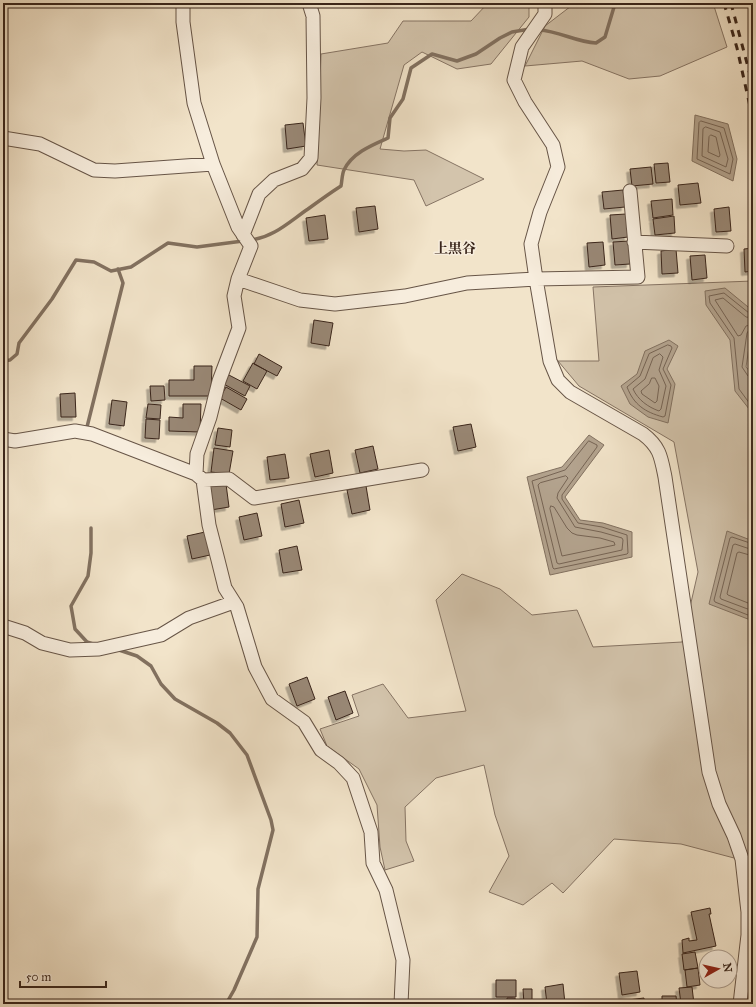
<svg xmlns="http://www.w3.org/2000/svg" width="756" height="1007" font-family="'IM FELL Great Primer','Noto Serif JP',serif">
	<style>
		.green { fill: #d3c4ac; stroke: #867464 }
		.water { fill: #b3a38e; stroke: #827160 }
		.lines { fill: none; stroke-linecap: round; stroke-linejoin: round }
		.shore { stroke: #766454; stroke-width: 1 }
		.stream { stroke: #827160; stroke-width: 3.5 }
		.building { fill: #998876; stroke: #39251b; filter: url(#shadow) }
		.minor-casing { stroke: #675547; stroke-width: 15 }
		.minor { stroke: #f7eddd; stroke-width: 13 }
		.rail { stroke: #39251b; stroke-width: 3; stroke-dasharray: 7 7; stroke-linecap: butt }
		.labels { text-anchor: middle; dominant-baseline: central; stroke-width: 3; stroke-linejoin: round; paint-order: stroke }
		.quarter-label { font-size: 14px; font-weight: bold; fill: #39251b; stroke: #f7eddd }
	</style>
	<defs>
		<filter id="shadow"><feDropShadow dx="-3.5" dy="3.5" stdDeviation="0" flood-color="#0004"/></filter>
	</defs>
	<rect width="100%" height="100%" fill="#f2e4ca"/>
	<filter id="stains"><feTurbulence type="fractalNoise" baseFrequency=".005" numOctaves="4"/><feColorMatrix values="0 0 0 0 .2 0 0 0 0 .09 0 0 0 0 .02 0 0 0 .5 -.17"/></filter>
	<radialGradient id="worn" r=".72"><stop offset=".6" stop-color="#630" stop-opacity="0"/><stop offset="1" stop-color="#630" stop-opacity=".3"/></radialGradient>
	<path class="green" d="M 488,3 L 529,3 L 529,17 L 491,64 L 457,69 L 422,52 L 404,65 L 380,149 L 404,151 L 426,150 L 484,179 L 426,206 L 414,180 L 317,165 L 321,54 L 388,43 L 403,21 L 471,21 Z
		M 575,3 L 713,3 L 727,47 L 660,76 L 629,79 L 582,61 L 525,66 L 545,26 Z
		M 753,281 L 753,863 L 681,844 L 614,839 L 563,893 L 552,883 L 523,905 L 489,892 L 509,856 L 495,815 L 484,765 L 436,778 L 405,807 L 406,841 L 414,861 L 385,870 L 380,847 L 377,805 L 359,769 L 327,746 L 320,729 L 359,716 L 352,695 L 383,684 L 408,718 L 466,711 L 436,600 L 462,574 L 500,589 L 532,615 L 577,610 L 593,647 L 682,642 L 698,572 L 674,442 L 579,386 L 558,361 L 599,361 L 593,287 Z"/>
	<path class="water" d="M 695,115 L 728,124 L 737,159 L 733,181 L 692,161 Z
		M 725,288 L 753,311 L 753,331 L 751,334 L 746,367 L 753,375 L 753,414 L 735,391 L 730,340 L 706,305 L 705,291 Z
		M 669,340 L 678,346 L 667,369 L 675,384 L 668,423 L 648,417 L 630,404 L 621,386 L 637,374 L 645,351 Z
		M 589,435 L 604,445 L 565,497 L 580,520 L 603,523 L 632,532 L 632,557 L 550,575 L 527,477 L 562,467 Z
		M 727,531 L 753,541 L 753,621 L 709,604 Z"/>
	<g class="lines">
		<path class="shore" d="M 701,121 L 724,128 L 733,159 L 730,174 L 697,159 L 699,123 Z
			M 706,127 L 720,132 L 728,159 L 726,167 L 702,156 L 703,129 Z
			M 711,135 L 716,137 L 720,155 L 719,157 L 708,152 L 709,137 Z
			M 753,313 L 749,313 L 724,293 L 709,296 L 710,303 L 734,338 L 739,389 L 753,408
			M 753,318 L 746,317 L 723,298 L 715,300 L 738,336 L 741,335 L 746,326 L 753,324
			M 753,329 L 749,330 L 747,333 L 742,367 L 748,376 L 753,377
			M 668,345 L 671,346 L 672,348 L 663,369 L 671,385 L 665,416 L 663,417 C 645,412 634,405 627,387 L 640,376 L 649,354 Z
			M 660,354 L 663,357 L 659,370 L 666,386 L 661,409 L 659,411 C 648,407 638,400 633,389 L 645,379 L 653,358 Z
			M 652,378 L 655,378 L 659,386 L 657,401 L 655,403 L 642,394 L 641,391 L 649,384 Z
			M 589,441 L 597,445 L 597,447 L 562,495 L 562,499 L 578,523 L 602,527 L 627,535 L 628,553 L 627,554 L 554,569 L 553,568 L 532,481 L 565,470 Z
			M 566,476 L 568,478 L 558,493 L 557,498 L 575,527 L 601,532 L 622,538 L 623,540 L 622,550 L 559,564 L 557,563 L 538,485 L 540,483 Z
			M 551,506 L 554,507 L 567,528 L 572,533 L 577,535 L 600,538 L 614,542 L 615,545 L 562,556 L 550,509 Z
			M 753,544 L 732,537 L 730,538 L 714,600 L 715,602 L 753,617
			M 753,550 L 735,544 L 733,545 L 720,597 L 721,599 L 753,611
			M 753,556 L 739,552 L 737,553 L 727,594 L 728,595 L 753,605"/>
		<path class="stream" d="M 539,30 C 559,31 576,42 596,43 L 605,37 L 614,7 L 617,3
			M 251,240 C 274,237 289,222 308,209 C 319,201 330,193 341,186 C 342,181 342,174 344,170 C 352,153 372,145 388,138 L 390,118 L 403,99 L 411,68 L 432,54 L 457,61 L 476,54 L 500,38 L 512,32 L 530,29
			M 3,361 L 10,360 L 17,354 L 19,343 L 52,299 L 76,260 L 94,262 L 111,271 L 131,267 L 168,243 L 197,247 L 243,241
			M 87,427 L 123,283 L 118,269
			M 91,528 L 91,553 L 88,576 L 71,606 L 75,629 L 87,642 L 93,644
			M 119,650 L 137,656 L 151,666 L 161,684 L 175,699 L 217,723 L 230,733 L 247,755 L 271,820 L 273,830 L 258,889 L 257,937 L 234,990 L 226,1004"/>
	</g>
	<path class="building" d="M 303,123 L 306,146 L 287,149 L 285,125 Z
		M 668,163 L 670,182 L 656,183 L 654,164 Z
		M 651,167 L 653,184 L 632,186 L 630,169 Z
		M 698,183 L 701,203 L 680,205 L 678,185 Z
		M 623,190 L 625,207 L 604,209 L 602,192 Z
		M 672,199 L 673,215 L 653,218 L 651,201 Z
		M 375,206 L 378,229 L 359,232 L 356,208 Z
		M 729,207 L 731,231 L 716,232 L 714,209 Z
		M 626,214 L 628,237 L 612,239 L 610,215 Z
		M 325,215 L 328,239 L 309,241 L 306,218 Z
		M 674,216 L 675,233 L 655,235 L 653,219 Z
		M 629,241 L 630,264 L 615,265 L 613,242 Z
		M 603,242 L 605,265 L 589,267 L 587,243 Z
		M 753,248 L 753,271 L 745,272 L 744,249 Z
		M 676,249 L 678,273 L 662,274 L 661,251 Z
		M 705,255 L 707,278 L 692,280 L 690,256 Z
		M 314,320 L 333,323 L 329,346 L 311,343 Z
		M 259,354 L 282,367 L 277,376 L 254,364 Z
		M 253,363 L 267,371 L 257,389 L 243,381 Z
		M 194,366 L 212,366 L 211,396 L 169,396 L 169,380 L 194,380 Z
		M 227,374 L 250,386 L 245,396 L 222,383 Z
		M 150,386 L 164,386 L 165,400 L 151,401 Z
		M 226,387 L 247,399 L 241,410 L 220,398 Z
		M 3,393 L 6,394 L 4,418 L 3,418 Z
		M 75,393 L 76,417 L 61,417 L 60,394 Z
		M 112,400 L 127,402 L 124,426 L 109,424 Z
		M 148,404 L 161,405 L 160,419 L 146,418 Z
		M 183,404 L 201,404 L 200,432 L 169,431 L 169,417 L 183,418 Z
		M 146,419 L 160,420 L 159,439 L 145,438 Z
		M 471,424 L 476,447 L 458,451 L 453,427 Z
		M 218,428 L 232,430 L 230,447 L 215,445 Z
		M 373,446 L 378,469 L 360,473 L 355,450 Z
		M 214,448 L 233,451 L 229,474 L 211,472 Z
		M 329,450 L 333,473 L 315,477 L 310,454 Z
		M 285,454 L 289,478 L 270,480 L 267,457 Z
		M 226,484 L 229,507 L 211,510 L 207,486 Z
		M 366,486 L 370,510 L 352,514 L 347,490 Z
		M 299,500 L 304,523 L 285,527 L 281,504 Z
		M 257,513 L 262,536 L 244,540 L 239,517 Z
		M 205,532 L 210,555 L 192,559 L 187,536 Z
		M 297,546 L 302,570 L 283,573 L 279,550 Z
		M 307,677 L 315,699 L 297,706 L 289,684 Z
		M 345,691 L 353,713 L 336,720 L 328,697 Z
		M 710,908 L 711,914 L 709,914 L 716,946 L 683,953 L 682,940 L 689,938 L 689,941 L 697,940 L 691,912 Z
		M 695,952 L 698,968 L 684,970 L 682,954 Z
		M 698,968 L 700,985 L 687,987 L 685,970 Z
		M 637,971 L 640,992 L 622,995 L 619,973 Z
		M 496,980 L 516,980 L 516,997 L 496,997 Z
		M 563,984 L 565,1004 L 547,1004 L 545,987 Z
		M 692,987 L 694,1004 L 681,1004 L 679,988 Z
		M 523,989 L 532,989 L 532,1004 L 524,1004 Z
		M 662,996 L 676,996 L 677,1004 L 662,1004 Z
		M 507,998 L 515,998 L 516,1004 L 507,1004 Z
		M 644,998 L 644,1004 L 628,1004 L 628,1000 Z
		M 253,1000 L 265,1000 L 265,1004 L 253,1004 Z
		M 269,1001 L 288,1001 L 288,1004 L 269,1004 Z
		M 339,1001 L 356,1001 L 356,1004 L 339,1004 Z"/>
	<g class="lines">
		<g class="minor-casing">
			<path id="minor" d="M 183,3 L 183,22 L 194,103 L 213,164 L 238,227 L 251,246 L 238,279 L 234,296 L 239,328 L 219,381 L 210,417 L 197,454 L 196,474
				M 545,3 L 545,14 L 522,47 L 514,80 L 525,102 L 553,145 L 558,167 L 540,212 L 531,244 L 536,279 L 550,361 L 558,380 L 570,392 L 643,434 C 660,447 661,457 665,477 L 709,772 L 719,804 L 734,836 L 742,859 L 748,912 L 748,935 L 740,1004
				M 3,138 L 40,144 L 94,170 L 115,171 L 213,164
				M 243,235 L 259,194 L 274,180 L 302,169 L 311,158 L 314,98 L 313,16 L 309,3
				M 634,242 L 727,246
				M 238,279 L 300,300 L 335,304 L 405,296 L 467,283 L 536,279 L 638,277 L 630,191
				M 3,439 L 15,441 L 75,431 L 92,434 L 196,474 L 203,480 L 209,525 L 218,560 L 225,588 L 237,607 L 255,667 L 272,699 L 304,722 L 321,750 L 339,763 L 353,778 L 371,832 L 373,863 L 386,890 L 403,960 L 401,1004
				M 203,480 L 229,479 L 254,498 L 422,470
				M 3,626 L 25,633 L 42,643 L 70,650 L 99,649 L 161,635 L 189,618 L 234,602"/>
		</g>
		<use href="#minor" class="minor"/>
		<path class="rail" d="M 724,3 L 737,48 L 753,120
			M 731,3 L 753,86"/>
	</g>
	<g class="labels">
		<g class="quarter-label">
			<text x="455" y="248">上黒谷</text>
		</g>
	</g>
	<rect width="756" height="1007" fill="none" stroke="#f2e4ca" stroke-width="16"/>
	<rect x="4" y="4" width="748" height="999" fill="none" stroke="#39251b" stroke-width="2"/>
	<rect x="8" y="8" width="740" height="991" fill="none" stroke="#39251b"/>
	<g transform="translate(718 969) rotate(82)"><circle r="19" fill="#f7eddd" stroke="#ab9d8f"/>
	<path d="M0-3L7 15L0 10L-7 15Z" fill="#8f2418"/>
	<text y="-6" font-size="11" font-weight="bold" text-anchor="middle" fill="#39251b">N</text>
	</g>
	<path d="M20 981v6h86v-6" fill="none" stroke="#39251b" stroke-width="2"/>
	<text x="26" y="981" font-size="12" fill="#39251b" stroke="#f7eddd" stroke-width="3" paint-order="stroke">50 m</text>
	<rect width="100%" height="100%" filter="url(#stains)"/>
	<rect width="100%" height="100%" fill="url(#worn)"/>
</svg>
